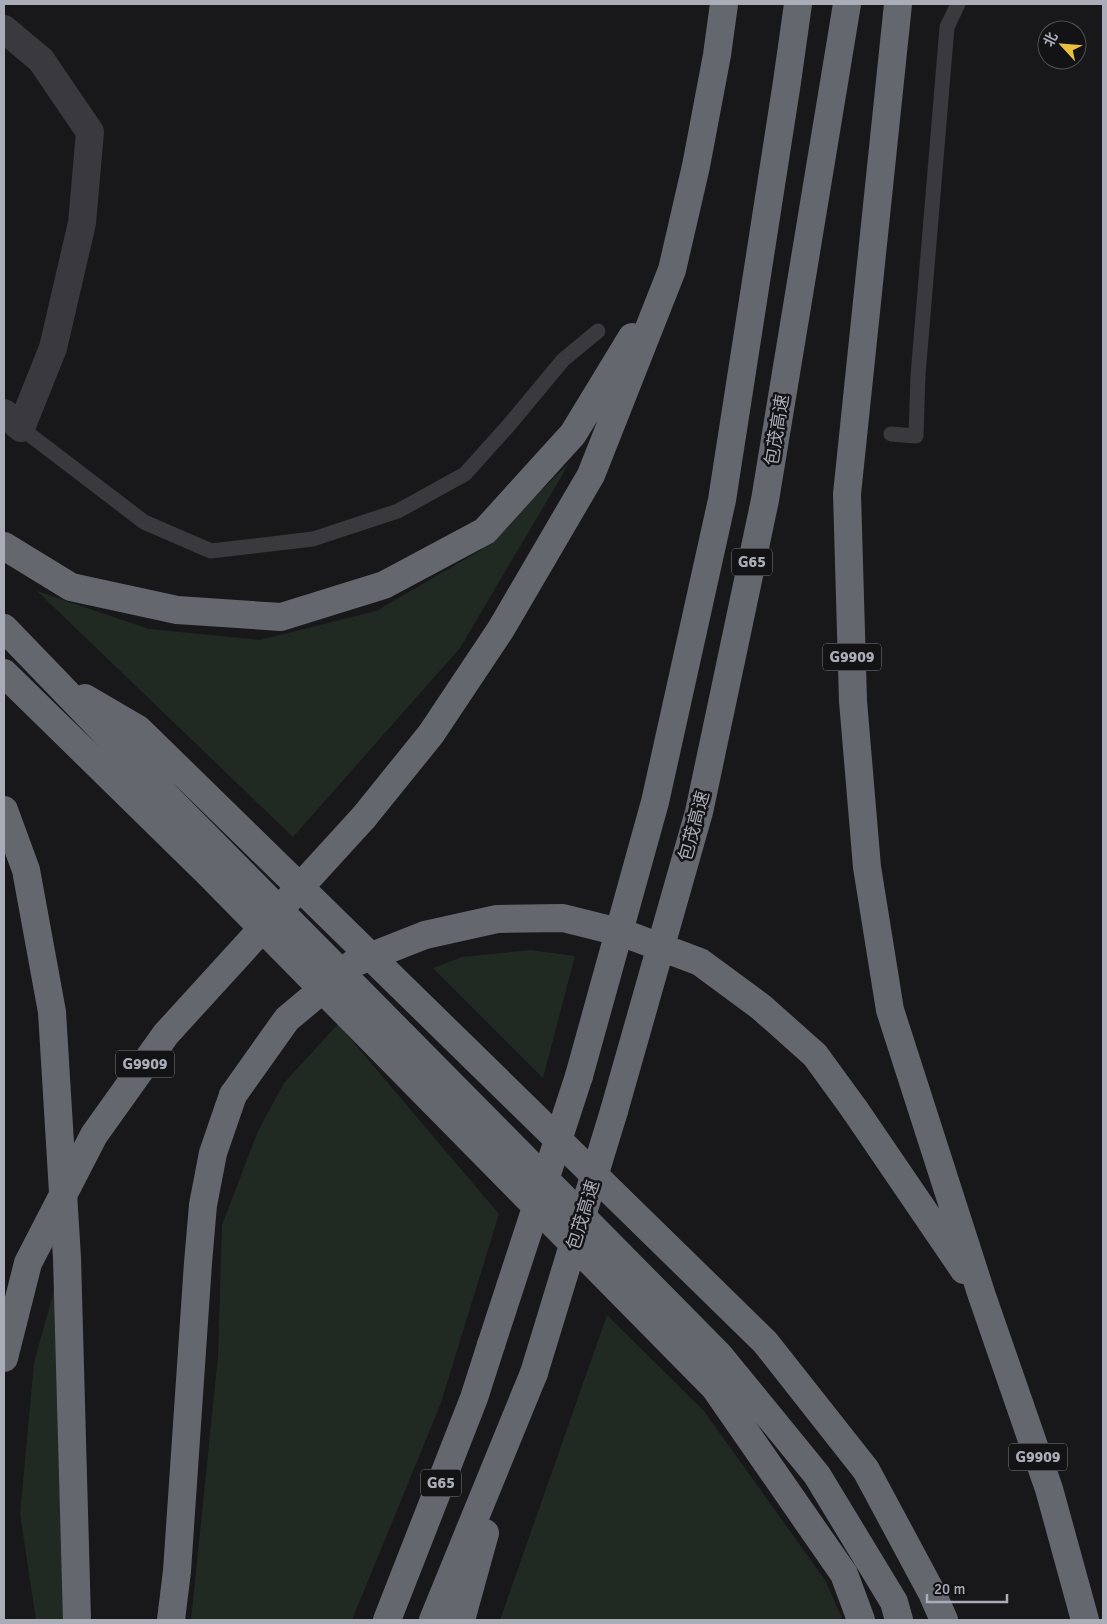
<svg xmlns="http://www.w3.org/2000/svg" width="1107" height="1624" font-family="Signika,'Noto Sans SC',sans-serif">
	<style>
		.green { fill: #212923 }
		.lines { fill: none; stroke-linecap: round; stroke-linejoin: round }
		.lane { stroke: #39393e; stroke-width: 15 }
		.street { stroke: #39393e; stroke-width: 28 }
		.highway { stroke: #65676f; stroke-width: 28 }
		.highway-bridge { stroke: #65676f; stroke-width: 28 }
		.labels { text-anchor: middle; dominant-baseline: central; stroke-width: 5; stroke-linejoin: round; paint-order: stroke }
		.shield { fill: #131214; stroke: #7d7e87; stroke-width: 1 }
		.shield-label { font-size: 16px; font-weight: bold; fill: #aaadb8 }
		.street-label { font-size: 18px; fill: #aaadb8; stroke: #131214 }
	</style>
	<rect width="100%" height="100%" fill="#181719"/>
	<path class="green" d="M 570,462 L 460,648 L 293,837 L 37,591 L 149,629 L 260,640 L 376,611 L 481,550 Z
		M 531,950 L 575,956 L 543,1078 L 433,968 L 462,957 Z
		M 338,1024 L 499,1214 L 441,1403 L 352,1620 L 191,1620 L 218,1356 L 222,1225 L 258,1131 L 284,1083 Z
		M 59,1272 L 68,1620 L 36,1620 L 20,1514 L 34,1363 Z
		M 607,1315 L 704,1411 L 825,1580 L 843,1620 L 500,1620 Z"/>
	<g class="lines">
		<path class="lane" d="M 21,428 L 144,522 L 211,551 L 313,539 L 398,511 L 465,474 L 509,425 L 563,360 L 598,331
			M 891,434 L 916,436 L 918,375 L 947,27 L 958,4"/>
		<path class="street" d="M 4,29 L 41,60 L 90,132 L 82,223 L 53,348 L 21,428 L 4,413"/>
		<path class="highway" d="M 898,4 L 847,494 L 853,701 L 867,867 L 890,1010 L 982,1296 L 1049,1489 L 1085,1620
			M 4,546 L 71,587 L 177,610 L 281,617 L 384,585 L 485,531 L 573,434 L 632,337
			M 4,628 L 172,802 L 719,1355 L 817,1475 L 894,1602 L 899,1620
			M 4,673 L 208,873 L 715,1388 L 844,1574 L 861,1620
			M 85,698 L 138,729 L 765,1342 L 866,1470 L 932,1593 L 944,1620
			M 4,810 L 26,870 L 52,1012 L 67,1258 L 77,1620
			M 364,817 L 431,734 L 501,629 L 591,475 L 672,270 L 696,166 L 717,55 L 724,4
			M 579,1076 L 655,802 L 722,500 L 787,82 L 798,4
			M 855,1110 L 964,1270
			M 614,1111 L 699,812 L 765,500 L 847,4
			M 171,1620 L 177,1571 L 198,1263 L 203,1205 L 213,1153 L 233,1095
			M 387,1620 L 474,1398 L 491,1345
			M 433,1620 L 534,1373
			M 461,1620 L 485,1533"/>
		<path class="highway-bridge" d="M 233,1095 L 287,1019 L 354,963 L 425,935 L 497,919 L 563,918 L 623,933 L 700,962 L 761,1007 L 815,1055 L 855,1110
			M 491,1345 L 579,1076
			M 4,1358 L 28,1263 L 94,1135 L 166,1034 L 364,817
			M 534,1373 L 614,1111"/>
	</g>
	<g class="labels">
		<g class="shield">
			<rect x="732" y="548.5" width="40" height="27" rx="4"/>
			<rect x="823" y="643.5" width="58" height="27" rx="4"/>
			<rect x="116" y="1050.5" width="58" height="27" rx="4"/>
			<rect x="1009" y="1443.5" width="58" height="27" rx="4"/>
			<rect x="421" y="1469.5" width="40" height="27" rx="4"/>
		</g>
		<g class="shield-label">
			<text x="752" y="562">G65</text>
			<text x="852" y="657">G9909</text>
			<text x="145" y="1064">G9909</text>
			<text x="1038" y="1457">G9909</text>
			<text x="441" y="1483">G65</text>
		</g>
		<g class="street-label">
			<text transform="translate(777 430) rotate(-81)">包茂高速</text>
			<text transform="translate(694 826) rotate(-75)">包茂高速</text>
			<text transform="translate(583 1215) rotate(-73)">包茂高速</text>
		</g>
	</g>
	<rect width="1107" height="1624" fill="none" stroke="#aaadb8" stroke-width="10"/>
	<g transform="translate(1062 45) rotate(296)"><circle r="24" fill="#131214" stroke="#4f5056"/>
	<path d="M0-4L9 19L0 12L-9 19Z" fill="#e9c03f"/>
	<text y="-8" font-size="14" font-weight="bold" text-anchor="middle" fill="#aaadb8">北</text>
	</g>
	<path d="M927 1594v8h80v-8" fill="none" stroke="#aaadb8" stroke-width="2.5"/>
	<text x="934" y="1594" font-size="15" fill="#aaadb8" stroke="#131214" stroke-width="4" paint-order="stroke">20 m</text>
</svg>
